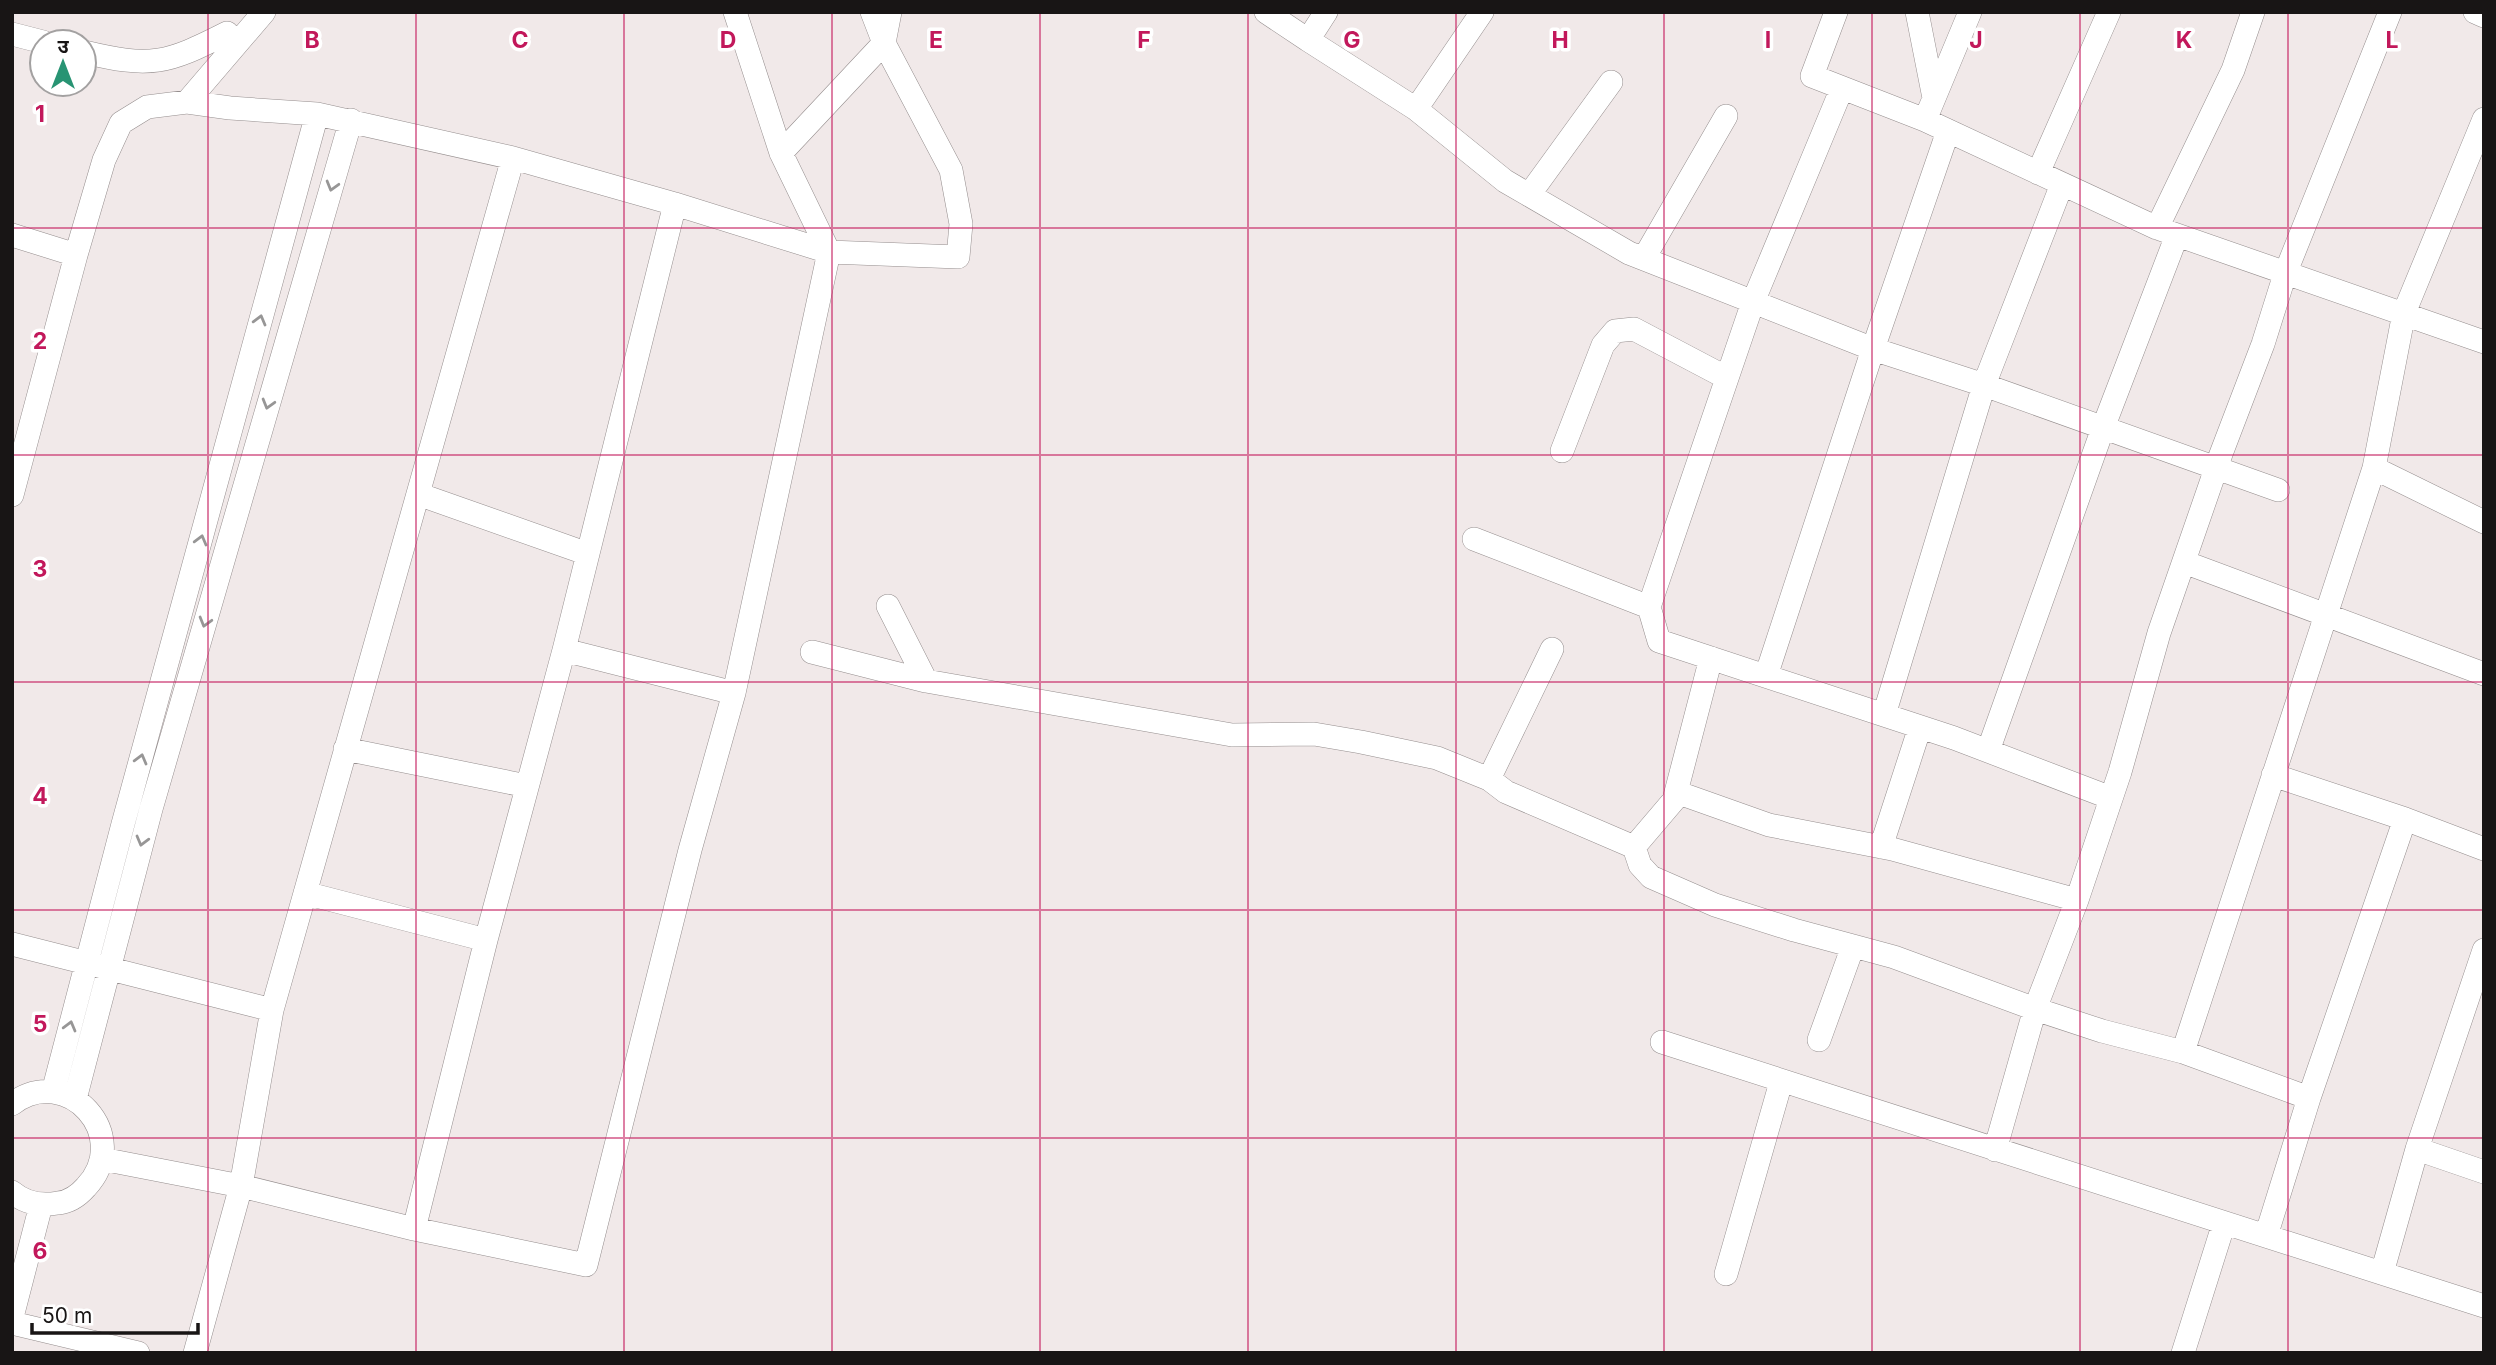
<svg xmlns="http://www.w3.org/2000/svg" width="2496" height="1365" font-family="Inter,'Noto Sans Devanagari',sans-serif">
	<style>
		.lines { fill: none; stroke-linecap: round; stroke-linejoin: round }
		.street-casing { stroke: #958e8e; stroke-width: 24 }
		.street { stroke: #fff; stroke-width: 23 }
		.oneway { stroke: #979696 }
		.grid { fill: none; stroke: #c2185b; stroke-width: 2; stroke-opacity: 0.55 }
		.grid-label { font-size: 23px; text-anchor: middle; font-weight: bold; fill: #c2185b; stroke: #fff; stroke-width: 7; stroke-linejoin: round; paint-order: stroke }
	</style>
	<rect width="100%" height="100%" fill="#f1e9e9"/>
	<g class="lines">
		<g class="street-casing">
			<path id="street" d="M 735,12 L 781,153 L 829,252 L 958,257 L 961,224 L 951,170 L 884,43 L 872,12
				M 1266,12 L 1308,40
				M 1326,12 L 1308,40 L 1416,109 L 1505,181 L 1629,253 L 1873,349 L 1984,385 L 2278,490
				M 1836,12 L 1812,76 L 1925,120 L 2157,228 L 2484,342
				M 1917,12 L 1934,98
				M 2475,12 L 2484,16
				M 12,34 L 43,42
				M 84,52 C 151,68 166,64 227,33
				M 187,102 L 264,12
				M 1416,109 L 1482,12
				M 1925,120 L 1970,12
				M 781,153 L 884,43 L 890,12
				M 2038,173 L 2109,12
				M 1529,195 L 1611,82
				M 2157,228 L 2233,70 L 2253,12
				M 12,235 L 76,255 L 12,495
				M 76,255 L 104,160 L 121,123 L 147,107 L 187,102 L 230,108 L 317,114 L 513,158 L 675,204 L 829,252 L 734,693 L 690,850 L 586,1265 L 414,1229 L 241,1186 L 102,1159
				M 1644,258 L 1726,116
				M 1562,451 L 1603,345 L 1615,331 L 1634,329 L 1727,378
				M 2374,468 L 2484,522
				M 418,494 L 588,554
				M 1474,539 L 1649,607 L 1659,641 L 1954,738 L 2111,798
				M 2184,562 L 2484,674
				M 888,606 L 926,681 L 1232,735 L 1314,734 L 1361,742 L 1437,758 L 1489,779
				M 1649,607 L 1753,302 L 1842,88
				M 1552,649 L 1489,779 L 1506,792 L 1634,847 L 1640,865 L 1651,877 L 1715,905 L 1794,930 L 1894,957 L 2035,1009 L 2102,1031 L 2183,1052
				M 564,650 L 734,693
				M 812,652 L 926,681
				M 1766,676 L 1873,349 L 1948,131
				M 1884,715 L 1984,385 L 2062,184
				M 345,749 L 527,786
				M 1988,751 L 2103,428 L 2177,235
				M 2273,775 L 2405,819
				M 1676,792 L 1769,825 L 1892,849 L 2077,900
				M 1634,847 L 1674,800 L 1711,658
				M 1881,847 L 1920,727
				M 305,893 L 486,940
				M 12,944 L 272,1010
				M 1819,1040 L 1853,946
				M 1662,1042 L 2484,1306
				M 53,1092 L 123,824 L 317,114
				M 2309,1098 L 2183,1052 L 2374,468 L 2404,313 L 2484,119
				M 75,1099 L 151,809 L 351,120
				M 12,1104 C 67,1062 134,1136 86,1187 C 79,1195 69,1202 58,1203 C 41,1206 26,1204 12,1192
				M 2417,1149 L 2484,1172
				M 1995,1150 L 2035,1009 L 2077,900 L 2120,772 L 2159,633 L 2221,454 L 2263,344 L 2285,274 L 2390,12
				M 414,1229 L 486,940 L 564,650 L 675,204
				M 2266,1236 L 2309,1098 L 2405,819 L 2484,849
				M 2382,1273 L 2417,1149 L 2484,950
				M 1726,1274 L 1781,1082
				M 12,1317 L 41,1205
				M 12,1323 L 138,1353
				M 195,1353 L 241,1186 L 272,1010 L 513,158
				M 2183,1353 L 2224,1223"/>
		</g>
		<use href="#street" class="street"/>
	</g>
	<defs><path id="oneway-chevron" d="M-2-3.5L2.5 0L-2 3.5" fill="none" stroke-width="1.6" stroke-linecap="round" stroke-linejoin="round" transform="scale(1.75)"/></defs>
	<g class="oneway">
		<use href="#oneway-chevron" transform="translate(332 186) rotate(106)"/>
		<use href="#oneway-chevron" transform="translate(260 320) rotate(-75)"/>
		<use href="#oneway-chevron" transform="translate(268 404) rotate(106)"/>
		<use href="#oneway-chevron" transform="translate(201 540) rotate(-75)"/>
		<use href="#oneway-chevron" transform="translate(205 622) rotate(106)"/>
		<use href="#oneway-chevron" transform="translate(141 759) rotate(-75)"/>
		<use href="#oneway-chevron" transform="translate(142 841) rotate(105)"/>
		<use href="#oneway-chevron" transform="translate(70 1026) rotate(-75)"/>
	</g>
	<path class="grid" d="M 208,12 L 208,1353M 416,12 L 416,1353M 624,12 L 624,1353M 832,12 L 832,1353M 1040,12 L 1040,1353M 1248,12 L 1248,1353M 1456,12 L 1456,1353M 1664,12 L 1664,1353M 1872,12 L 1872,1353M 2080,12 L 2080,1353M 2288,12 L 2288,1353M 12,228 L 2484,228M 12,455 L 2484,455M 12,682 L 2484,682M 12,910 L 2484,910M 12,1138 L 2484,1138"/>
	<g class="grid-label">
		<text x="312" y="48">B</text>
		<text x="520" y="48">C</text>
		<text x="728" y="48">D</text>
		<text x="936" y="48">E</text>
		<text x="1144" y="48">F</text>
		<text x="1352" y="48">G</text>
		<text x="1560" y="48">H</text>
		<text x="1768" y="48">I</text>
		<text x="1976" y="48">J</text>
		<text x="2184" y="48">K</text>
		<text x="2392" y="48">L</text>
		<text x="40" y="122">1</text>
		<text x="40" y="349">2</text>
		<text x="40" y="577">3</text>
		<text x="40" y="804">4</text>
		<text x="40" y="1032">5</text>
		<text x="40" y="1259">6</text>
	</g>
	<rect width="2496" height="1365" fill="none" stroke="#181515" stroke-width="28"/>
	<g transform="translate(63 63)"><circle r="33" fill="#ffffff" stroke="#a3a1a1" stroke-width="2"/>
	<path d="M0-5L12 26L0 18L-12 26Z" fill="#289473"/>
	<text y="-10" font-size="19" font-weight="bold" text-anchor="middle" fill="#181515">उ</text>
	</g>
	<path d="M32 1323v10h166v-10" fill="none" stroke="#181515" stroke-width="3.5"/>
	<text x="42" y="1323" font-size="21" fill="#181515" stroke="#ffffff" stroke-width="5" paint-order="stroke">50 m</text>
</svg>
